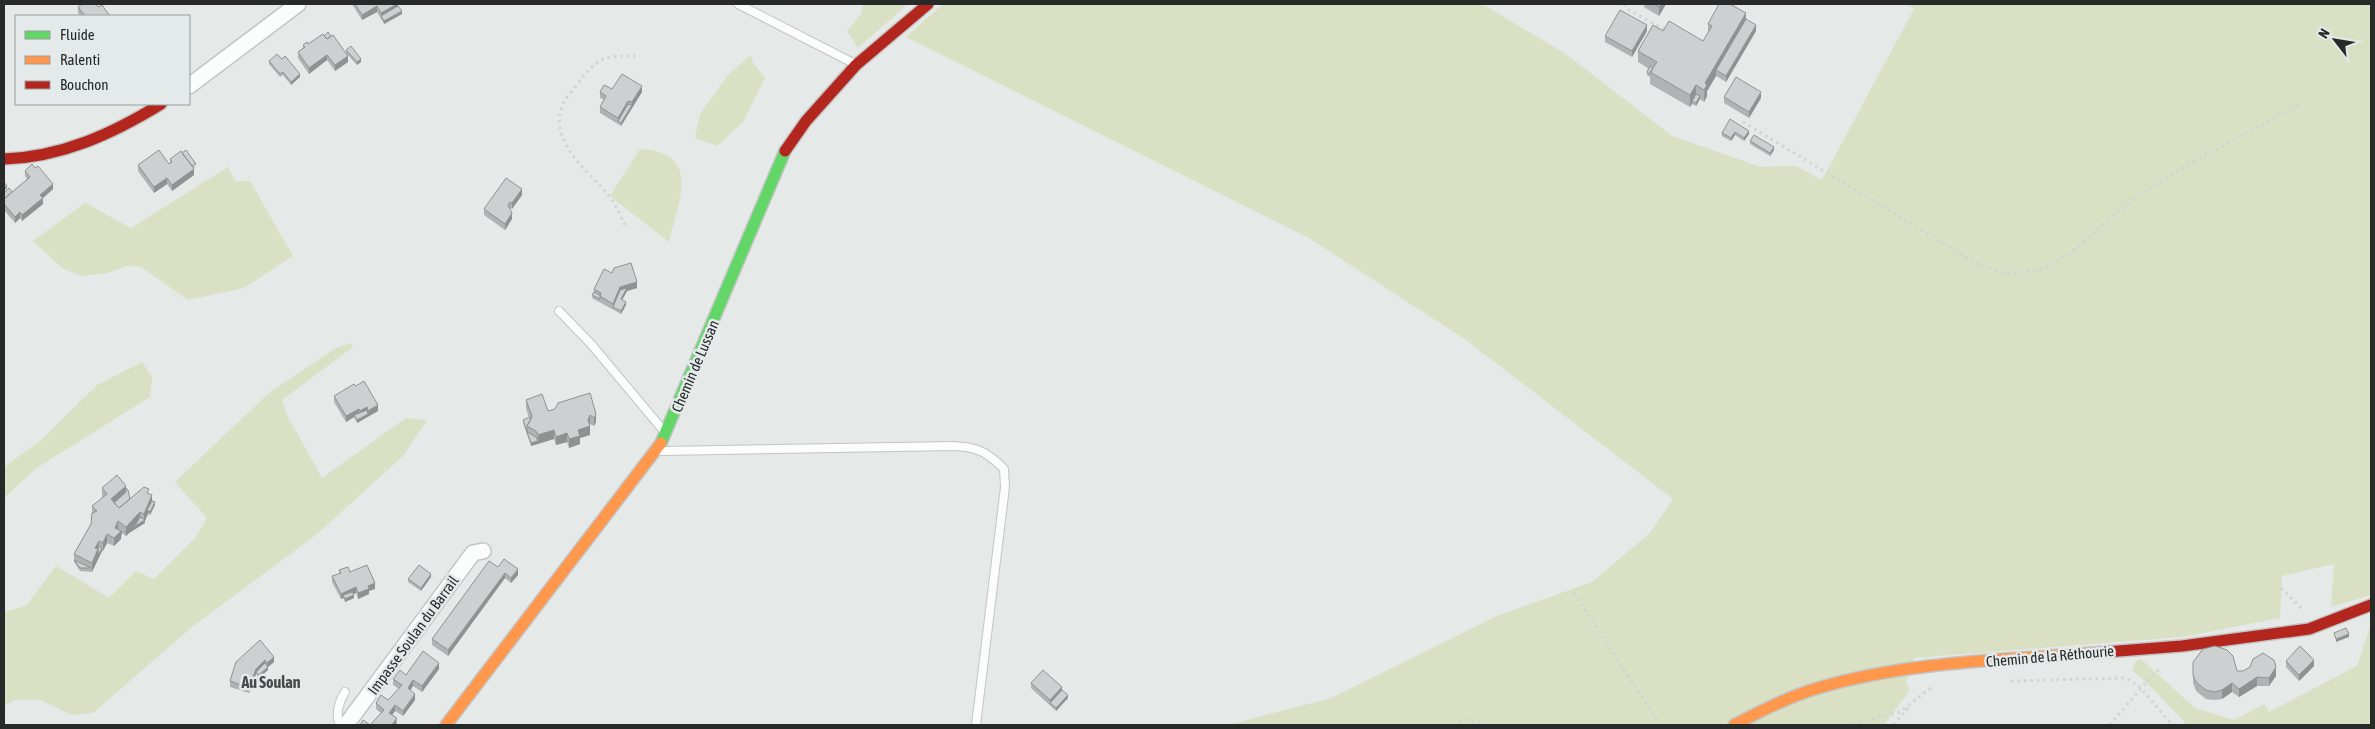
<svg xmlns="http://www.w3.org/2000/svg" width="2375" height="729" font-family="'Asap Condensed',sans-serif">
	<style>
		.green { fill: #d9e0c4 }
		.lines { fill: none; stroke-linecap: round; stroke-linejoin: round }
		.lane-casing { stroke: #c3c5c5; stroke-width: 10 }
		.street-casing { stroke: #c3c5c5; stroke-width: 18 }
		.fast-casing { stroke: #c3c5c5; stroke-width: 14 }
		.slow-casing { stroke: #c3c5c5; stroke-width: 14 }
		.jam-casing { stroke: #c3c5c5; stroke-width: 14 }
		.path { stroke: #d2d4d4; stroke-width: 3; stroke-dasharray: 2.5 4; stroke-linecap: butt }
		.lane { stroke: #fbfcfc; stroke-width: 8 }
		.street { stroke: #fbfcfc; stroke-width: 15 }
		.fast { stroke: #63d668; stroke-width: 11 }
		.slow { stroke: #ff974d; stroke-width: 11 }
		.jam { stroke: #b3261e; stroke-width: 11 }
		.wall { fill: #b0b3b3 }
		.shaded-wall { fill: #909292 }
		.building { fill: #cdd0d0; stroke: #909292 }
		.labels { text-anchor: middle; dominant-baseline: central; stroke-width: 5; stroke-linejoin: round; paint-order: stroke }
		.street-label { font-size: 15px; fill: #282a2a; stroke: #e4eae9 }
		.neighbourhood-label { font-size: 16px; font-weight: bold; fill: #464a49; stroke: #e4eae9 }
	</style>
	<rect width="100%" height="100%" fill="#e5e9e8"/>
	<path class="green" d="M 863,4 L 908,4 L 858,48 L 847,31 L 861,14 Z
		M 943,4 L 1482,4 L 1566,54 L 1672,136 L 1761,167 L 1796,166 L 1822,180 L 1914,9 L 1906,4 L 2371,4 L 2371,595 L 2331,607 L 2334,564 L 2282,576 L 2280,618 L 2182,637 L 1914,658 L 1906,683 L 1910,690 L 1884,725 L 1228,725 L 1331,698 L 1497,616 L 1592,582 L 1650,533 L 1673,499 L 1466,340 L 1309,238 L 906,37 Z
		M 751,55 L 753,63 L 765,78 L 743,122 L 717,146 L 695,138 L 700,114 L 728,75 Z
		M 640,149 C 703,153 678,201 669,242 L 610,196 Z
		M 228,167 L 235,181 L 250,181 L 293,256 L 244,288 L 188,300 L 141,267 L 127,266 L 107,273 L 82,276 L 62,268 L 33,241 L 85,203 L 131,228 Z
		M 351,343 L 353,347 L 282,400 L 288,417 L 322,478 L 406,418 L 427,420 L 403,456 L 316,535 L 192,627 L 93,713 L 72,715 L 41,700 L 14,700 L 4,706 L 4,612 L 26,606 L 56,566 L 109,598 L 136,571 L 154,579 L 195,538 L 207,518 L 175,482 L 269,393 L 336,348 Z
		M 142,362 L 152,377 L 150,397 L 35,469 L 4,498 L 4,467 L 40,441 L 97,385 Z
		M 2371,624 L 2371,725 L 2187,725 L 2155,691 L 2132,670 L 2136,661 L 2141,659 L 2195,708 L 2234,720 L 2265,704 L 2269,712 L 2357,666 Z"/>
	<g class="lines">
		<g class="lane-casing">
			<path id="lane" d="M 738,4 L 855,64
				M 559,311 L 591,344 L 663,430
				M 661,451 L 953,446 C 977,447 986,451 1004,469 L 1005,487 L 976,725
				M 340,725 C 335,715 339,701 345,692"/>
		</g>
		<g class="street-casing">
			<path id="street" d="M 189,86 L 298,4
				M 346,725 L 473,553 L 483,551"/>
		</g>
		<g class="fast-casing">
			<path id="fast" d="M 661,443 L 785,151"/>
		</g>
		<g class="slow-casing">
			<path id="slow" d="M 446,725 L 661,443
				M 1734,725 C 1761,711 1788,697 1818,688 C 1906,662 2001,660 2093,653"/>
		</g>
		<g class="jam-casing">
			<path id="jam" d="M 785,151 L 806,121 L 856,65 L 928,4
				M 4,159 C 62,157 112,134 161,104
				M 2093,653 L 2182,646 L 2309,629 L 2371,605"/>
		</g>
		<path class="path" d="M 1624,4 L 1629,10 L 1665,30
			M 1743,122 L 1974,262 L 2001,273 L 2025,272 L 2046,268 L 2072,252 L 2137,196 L 2182,168 L 2302,103
			M 625,225 C 620,215 615,203 608,195 C 588,170 547,142 563,104 C 565,98 572,92 576,86 C 600,55 602,56 640,56
			M 2281,588 L 2304,611
			M 1574,593 L 1660,725
			M 2011,681 L 2126,678 L 2141,688 L 2172,725
			M 1453,725 C 1464,719 1474,717 1485,725
			M 1847,725 L 1900,712 L 1933,686
			M 1894,725 L 1908,708
			M 2110,725 L 2141,688 L 2161,667"/>
		<use href="#lane" class="lane"/>
		<use href="#street" class="street"/>
		<use href="#fast" class="fast"/>
		<use href="#slow" class="slow"/>
		<use href="#jam" class="jam"/>
	</g>
	<path class="wall" d="M 352,4 L 398,4 L 398,6 L 402,14 L 384,24 L 377,12 L 362,20 Z
		M 1644,4 L 1666,4 L 1659,16 L 1644,7 Z
		M 78,7 L 99,7 L 110,16 L 80,16 L 78,13 Z
		M 1746,19 L 1756,31 L 1726,82 L 1716,76 L 1707,91 L 1707,96 L 1704,102 L 1700,99 L 1696,106 L 1692,104 L 1690,107 L 1650,84 L 1650,77 L 1647,75 L 1647,72 L 1649,69 L 1638,62 L 1638,51 L 1663,31 L 1703,41 L 1708,33 L 1708,24 Z
		M 1647,31 L 1632,57 L 1605,42 L 1605,36 Z
		M 324,36 L 346,53 L 346,50 L 361,62 L 357,65 L 346,53 L 348,62 L 335,71 L 327,60 L 309,74 L 298,58 L 298,52 L 303,48 L 303,45 L 308,44 Z
		M 282,59 L 300,77 L 291,85 L 283,75 L 280,77 L 269,64 L 269,61 Z
		M 612,89 L 642,92 L 621,126 L 600,113 L 600,107 L 604,100 L 600,98 L 600,92 Z
		M 1724,97 L 1761,98 L 1749,118 L 1724,103 Z
		M 1730,119 L 1749,134 L 1744,141 L 1735,135 L 1731,141 L 1722,136 L 1722,133 Z
		M 1750,141 L 1774,150 L 1770,156 L 1750,144 Z
		M 170,159 L 196,167 L 193,168 L 194,175 L 172,191 L 167,184 L 154,193 L 138,171 L 138,165 L 169,164 L 170,163 Z
		M 25,171 L 53,189 L 43,198 L 43,204 L 22,221 L 20,218 L 15,223 L 4,210 L 4,193 L 12,192 L 27,179 L 25,176 Z
		M 522,195 L 512,209 L 510,208 L 510,209 L 512,219 L 505,230 L 484,215 L 484,209 Z
		M 637,288 L 627,291 L 622,300 L 626,305 L 621,314 L 592,298 L 594,289 Z
		M 356,386 L 378,411 L 357,423 L 354,417 L 346,422 L 334,402 L 334,396 Z
		M 590,393 L 596,422 L 594,426 L 590,424 L 589,425 L 590,435 L 580,438 L 580,444 L 569,448 L 567,442 L 556,445 L 554,439 L 531,446 L 523,423 L 523,420 L 529,418 L 526,408 L 526,400 L 548,411 L 555,409 Z
		M 102,488 L 126,488 L 130,499 L 149,494 L 155,505 L 150,515 L 148,514 L 145,520 L 145,523 L 129,533 L 126,536 L 122,533 L 121,536 L 121,539 L 114,546 L 107,543 L 103,551 L 102,551 L 92,572 L 80,571 L 74,562 L 74,554 L 91,524 L 92,515 L 92,506 L 102,498 Z
		M 498,567 L 518,575 L 511,583 L 505,578 L 448,656 L 432,645 L 432,639 Z
		M 339,570 L 350,572 L 375,589 L 369,591 L 369,594 L 358,599 L 356,593 L 353,594 L 354,598 L 345,602 L 343,598 L 341,599 L 332,582 L 332,576 L 339,574 Z
		M 431,577 L 421,591 L 408,582 L 408,579 Z
		M 260,640 L 274,662 L 268,667 L 268,670 L 259,678 L 256,674 L 249,693 L 230,687 L 230,681 Z
		M 2286,661 L 2314,666 L 2299,681 L 2286,667 Z
		M 2193,662 L 2237,671 L 2276,676 L 2269,686 L 2257,686 L 2239,697 L 2232,692 L 2222,699 L 2214,700 L 2206,699 L 2196,691 L 2193,683 Z
		M 439,669 L 422,692 L 413,686 L 410,690 L 415,700 L 403,716 L 395,711 L 392,715 L 397,724 L 396,725 L 360,725 L 370,725 L 381,713 L 376,709 L 376,703 L 388,700 L 399,689 L 393,685 L 393,679 L 406,675 Z
		M 1031,683 L 1068,698 L 1056,711 L 1031,688 Z"/>
	<path class="shaded-wall" d="M 397,4 L 398,4 L 398,9 L 381,16 L 381,19 L 381,13 Z
		M 1661,4 L 1666,4 L 1659,16 L 1659,7 Z
		M 377,6 L 377,12 L 362,20 L 362,15 Z
		M 402,11 L 402,14 L 384,24 L 384,21 Z
		M 1746,13 L 1746,24 L 1716,70 L 1716,76 L 1707,91 L 1707,96 L 1704,102 L 1705,83 Z
		M 1647,25 L 1647,31 L 1632,57 L 1632,51 Z
		M 1756,25 L 1756,31 L 1726,82 L 1726,76 Z
		M 327,55 L 327,60 L 309,74 L 309,68 Z
		M 348,56 L 348,62 L 335,71 L 335,65 Z
		M 361,59 L 361,62 L 357,65 L 357,62 Z
		M 300,74 L 300,77 L 291,85 L 291,82 Z
		M 1696,85 L 1696,97 L 1692,101 L 1692,104 L 1690,107 L 1690,95 Z
		M 642,86 L 642,92 L 621,126 L 621,123 L 632,105 L 632,102 Z
		M 1761,92 L 1761,98 L 1749,118 L 1749,112 Z
		M 1700,96 L 1700,99 L 1696,106 L 1696,103 Z
		M 628,101 L 628,107 L 618,121 L 618,118 Z
		M 1749,131 L 1749,134 L 1744,141 L 1744,138 Z
		M 1735,132 L 1735,135 L 1731,141 L 1731,138 Z
		M 1774,147 L 1774,150 L 1770,156 L 1770,153 Z
		M 194,169 L 194,175 L 172,191 L 172,185 Z
		M 167,178 L 167,184 L 154,193 L 154,187 Z
		M 53,184 L 53,189 L 43,198 L 43,204 L 22,221 L 22,215 L 40,195 Z
		M 7,186 L 7,188 L 4,191 L 4,188 Z
		M 522,189 L 522,195 L 512,209 L 512,203 Z
		M 20,212 L 20,218 L 15,223 L 15,217 Z
		M 512,213 L 512,219 L 505,230 L 505,224 Z
		M 637,282 L 637,288 L 627,291 L 621,302 L 621,299 L 613,307 L 613,304 L 620,287 Z
		M 626,302 L 626,305 L 621,314 L 621,311 Z
		M 378,405 L 378,411 L 357,423 L 357,420 L 368,414 L 368,411 Z
		M 367,407 L 367,413 L 360,417 L 360,411 Z
		M 359,409 L 359,414 L 354,415 L 354,417 L 346,422 L 346,416 Z
		M 596,414 L 596,422 L 594,426 L 594,418 Z
		M 590,415 L 590,424 L 589,427 L 590,426 L 590,435 L 580,438 L 580,444 L 569,448 L 569,439 L 588,420 Z
		M 554,430 L 554,439 L 531,446 L 531,443 L 538,441 L 538,435 Z
		M 567,433 L 567,442 L 556,445 L 556,437 Z
		M 126,486 L 126,495 L 113,507 L 111,499 Z
		M 152,495 L 152,504 L 145,521 L 145,523 L 129,533 L 126,536 L 126,527 L 140,512 L 140,520 L 144,521 L 144,514 Z
		M 155,502 L 155,505 L 150,515 L 150,512 Z
		M 118,521 L 118,530 L 115,528 Z
		M 121,531 L 122,531 L 121,539 L 114,546 L 114,538 Z
		M 107,534 L 107,543 L 103,551 L 103,543 Z
		M 99,541 L 98,555 L 102,548 L 102,551 L 92,572 L 92,563 L 95,548 Z
		M 518,569 L 518,575 L 511,583 L 511,578 Z
		M 505,573 L 505,578 L 448,656 L 448,650 Z
		M 431,574 L 431,577 L 421,591 L 421,588 Z
		M 375,583 L 375,589 L 369,591 L 369,594 L 358,599 L 358,593 L 368,586 Z
		M 356,587 L 356,593 L 344,598 L 343,595 L 343,598 L 341,599 L 341,594 Z
		M 354,595 L 354,598 L 345,602 L 345,599 Z
		M 2349,634 L 2349,637 L 2336,642 L 2336,639 Z
		M 274,657 L 274,662 L 268,667 L 268,670 L 259,678 L 259,675 L 267,668 L 267,663 Z
		M 265,660 L 265,666 L 256,672 L 256,674 L 249,693 L 249,688 L 256,669 Z
		M 2314,660 L 2314,666 L 2299,681 L 2299,675 Z
		M 439,663 L 439,669 L 422,692 L 422,686 Z
		M 2276,667 L 2276,676 L 2269,686 L 2269,678 Z
		M 2257,677 L 2257,686 L 2239,697 L 2239,689 Z
		M 413,680 L 413,686 L 408,694 L 408,688 Z
		M 2232,683 L 2232,692 L 2222,699 L 2222,690 Z
		M 1062,687 L 1062,693 L 1050,703 L 1050,700 Z
		M 415,694 L 415,700 L 403,716 L 403,711 Z
		M 1068,695 L 1068,698 L 1056,711 L 1056,708 Z
		M 395,705 L 395,711 L 389,719 L 389,713 Z
		M 397,718 L 396,725 L 392,725 Z"/>
	<path class="building" d="M 82,4 L 95,4 L 99,7 L 102,5 L 110,16 L 85,16 L 78,7 Z
		M 355,4 L 397,4 L 381,13 L 377,6 L 362,15 Z
		M 1654,4 L 1661,4 L 1659,7 Z
		M 1719,4 L 1730,4 L 1746,13 L 1705,83 L 1707,85 L 1704,90 L 1696,85 L 1690,95 L 1650,72 L 1657,62 L 1638,51 L 1653,25 L 1663,31 L 1669,21 L 1703,41 L 1712,26 L 1708,24 Z
		M 398,6 L 402,11 L 384,21 L 381,16 Z
		M 1620,10 L 1647,25 L 1632,51 L 1605,36 Z
		M 1746,19 L 1756,25 L 1726,76 L 1716,70 Z
		M 328,32 L 331,36 L 327,39 L 324,36 Z
		M 323,34 L 327,39 L 333,35 L 348,56 L 335,65 L 327,55 L 309,68 L 298,52 L 305,47 L 303,45 L 307,42 L 308,44 Z
		M 351,46 L 361,59 L 357,62 L 346,50 Z
		M 277,54 L 282,59 L 285,56 L 300,74 L 291,82 L 283,72 L 280,74 L 269,61 Z
		M 1650,66 L 1653,68 L 1650,74 L 1647,72 Z
		M 622,74 L 642,86 L 632,102 L 628,101 L 618,118 L 600,107 L 606,96 L 600,92 L 604,85 L 612,89 Z
		M 1736,77 L 1761,92 L 1749,112 L 1724,97 Z
		M 1696,94 L 1700,96 L 1696,103 L 1692,101 Z
		M 628,104 L 632,105 L 621,123 L 618,121 Z
		M 1730,119 L 1749,131 L 1744,138 L 1735,132 L 1731,138 L 1722,133 Z
		M 1754,135 L 1774,147 L 1770,153 L 1750,141 Z
		M 159,150 L 169,164 L 172,162 L 170,159 L 181,151 L 194,169 L 172,185 L 167,178 L 154,187 L 138,165 Z
		M 186,150 L 196,164 L 192,166 L 182,153 Z
		M 32,164 L 35,168 L 38,166 L 53,184 L 40,195 L 43,198 L 22,215 L 20,212 L 15,217 L 4,204 L 4,199 L 30,177 L 25,171 Z
		M 506,178 L 522,189 L 512,203 L 510,202 L 508,205 L 512,213 L 505,224 L 484,209 Z
		M 4,182 L 7,186 L 4,188 Z
		M 9,188 L 12,192 L 4,199 L 4,193 Z
		M 631,263 L 637,282 L 620,287 L 613,304 L 600,296 L 601,293 L 594,289 L 604,269 L 612,273 L 614,268 Z
		M 627,288 L 621,299 L 626,302 L 621,311 L 613,307 L 620,290 Z
		M 594,292 L 600,295 L 600,299 L 592,295 Z
		M 364,381 L 378,405 L 368,411 L 367,407 L 360,411 L 359,409 L 346,416 L 334,396 L 354,384 L 356,386 Z
		M 590,393 L 596,414 L 594,418 L 590,415 L 588,420 L 590,426 L 578,430 L 580,436 L 569,439 L 567,433 L 556,437 L 554,430 L 538,435 L 536,431 L 527,426 L 532,416 L 526,400 L 542,394 L 548,411 L 555,409 L 558,403 Z
		M 367,410 L 368,414 L 357,420 L 354,415 Z
		M 530,417 L 531,419 L 527,426 L 527,432 L 523,420 Z
		M 527,432 L 536,437 L 538,441 L 531,443 Z
		M 117,475 L 126,486 L 111,499 L 119,508 L 144,487 L 149,489 L 147,493 L 152,495 L 144,514 L 140,512 L 126,527 L 118,521 L 115,528 L 121,531 L 114,538 L 107,534 L 103,543 L 99,541 L 95,548 L 98,549 L 92,563 L 74,554 L 91,524 L 92,513 L 97,511 L 92,506 L 107,494 L 102,488 Z
		M 126,488 L 128,490 L 130,499 L 119,508 L 114,503 L 126,492 Z
		M 152,501 L 155,502 L 150,512 L 147,510 Z
		M 140,517 L 145,520 L 125,532 L 136,524 Z
		M 99,546 L 102,548 L 98,555 L 98,549 Z
		M 504,559 L 518,569 L 511,578 L 505,573 L 448,650 L 432,639 L 489,561 L 498,567 Z
		M 74,560 L 91,568 L 80,568 Z
		M 367,565 L 375,583 L 368,586 L 369,589 L 358,593 L 356,587 L 341,594 L 332,576 L 341,573 L 339,570 L 348,567 L 350,572 Z
		M 419,565 L 431,574 L 421,588 L 408,579 Z
		M 352,592 L 354,595 L 345,599 L 343,595 Z
		M 2346,628 L 2349,634 L 2336,639 L 2334,633 Z
		M 260,640 L 274,657 L 267,663 L 265,660 L 256,669 L 249,688 L 230,681 L 236,662 Z
		M 2215,646 L 2227,650 L 2233,656 L 2237,671 L 2243,671 L 2250,667 L 2253,659 L 2263,653 L 2274,660 L 2276,667 L 2269,678 L 2257,677 L 2239,689 L 2232,683 L 2222,690 L 2214,692 L 2206,690 L 2196,682 L 2193,675 L 2193,662 L 2203,649 Z
		M 2300,646 L 2314,660 L 2299,675 L 2286,661 Z
		M 423,651 L 439,663 L 422,686 L 413,680 L 408,688 L 415,694 L 403,711 L 395,705 L 389,713 L 397,718 L 392,725 L 360,725 L 363,720 L 370,725 L 384,710 L 376,703 L 381,695 L 388,700 L 402,685 L 393,679 L 400,670 L 406,675 Z
		M 265,663 L 268,667 L 259,675 L 256,672 Z
		M 1043,670 L 1062,687 L 1050,700 L 1031,683 Z
		M 1062,690 L 1068,695 L 1056,708 L 1050,703 Z"/>
	<g class="labels">
		<g class="street-label">
			<text transform="translate(695 366) rotate(-67)">Chemin de Lussan</text>
			<text transform="translate(413 635) rotate(-54)">Impasse Soulan du Barrail</text>
			<text transform="translate(2050 656) rotate(-5)">Chemin de la Réthourie</text>
		</g>
		<g class="neighbourhood-label">
			<text x="271" y="682">Au Soulan</text>
		</g>
	</g>
	<rect width="2375" height="729" fill="none" stroke="#282a2a" stroke-width="10"/>
	<rect x="15" y="15" width="175" height="90" fill="#e4eae9" stroke="#999d9d"/>
	<rect x="25" y="31" width="25" height="8" fill="#63d668" stroke="#999d9d"/>
	<text x="60" y="40" font-size="15" fill="#282a2a">Fluide</text>
	<rect x="25" y="56" width="25" height="8" fill="#ff974d" stroke="#999d9d"/>
	<text x="60" y="65" font-size="15" fill="#282a2a">Ralenti</text>
	<rect x="25" y="81" width="25" height="8" fill="#b3261e" stroke="#999d9d"/>
	<text x="60" y="90" font-size="15" fill="#282a2a">Bouchon</text>
	<g transform="translate(2335 40) rotate(301)" stroke="#e4eae9" stroke-width="4" paint-order="stroke">
	<path d="M0-4L9 19L0 12L-9 19Z" fill="#282a2a"/>
	<text y="-8" font-size="14" font-weight="bold" text-anchor="middle" fill="#282a2a">N</text>
	</g>
</svg>
